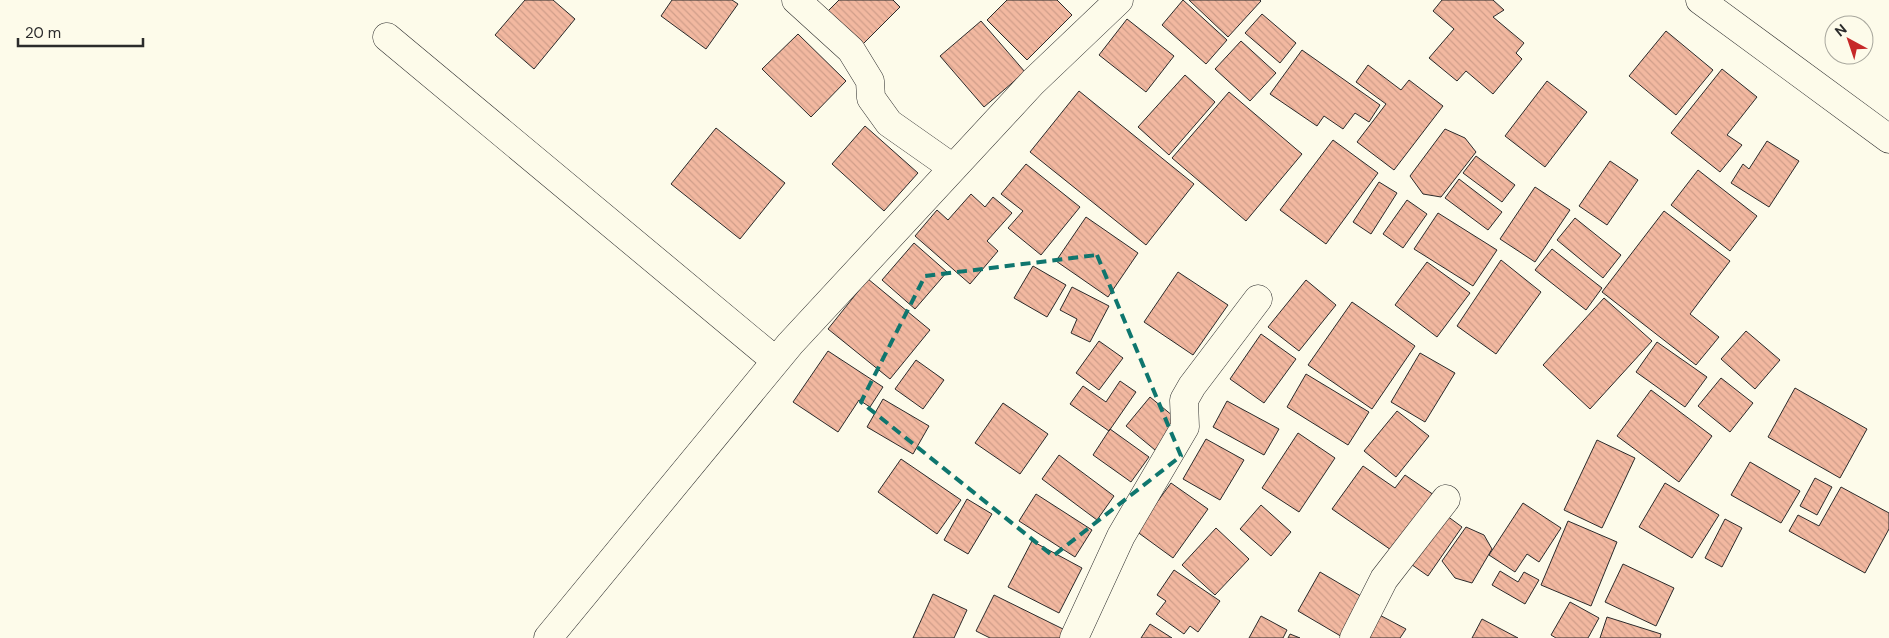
<svg xmlns="http://www.w3.org/2000/svg" width="1889" height="638" font-family="'DM Sans',sans-serif">
	<style>
		.building { fill: url(#building-back-hatch); stroke: #2b2b2b }
		.lines { fill: none; stroke-linecap: round; stroke-linejoin: round }
		.minor-casing { stroke: #2b2b2b; stroke-width: 29 }
		.minor { stroke: #fdfbea; stroke-width: 28 }
		.marked { fill: none; stroke: #0f766e; stroke-width: 4; stroke-dasharray: 10 6; stroke-linejoin: round }
	</style>
	<defs>
		<pattern id="building-back-hatch" width="6" height="6" patternUnits="userSpaceOnUse" patternTransform="scale(1.25)"><rect width="6" height="6" fill="#f2b8a0"/><path d="M-1 5l2 2M0 0l6 6M5-1l2 2" fill="none" stroke="#d09e8a"/></pattern>
	</defs>
	<rect width="100%" height="100%" fill="#fdfbea"/>
	<path class="building" d="M 525,0 L 553,0 L 575,19 L 534,69 L 495,35 Z
		M 672,0 L 732,0 L 738,4 L 706,49 L 661,16 Z
		M 839,0 L 893,0 L 900,7 L 861,46 L 827,12 Z
		M 1007,0 L 1057,0 L 1072,15 L 1027,60 L 987,20 Z
		M 1183,0 L 1227,40 L 1206,64 L 1162,25 Z
		M 1189,0 L 1260,0 L 1261,1 L 1228,37 Z
		M 1442,0 L 1493,0 L 1504,10 L 1493,17 L 1524,43 L 1516,53 L 1522,59 L 1493,94 L 1466,71 L 1457,81 L 1429,58 L 1454,29 L 1433,11 Z
		M 1262,14 L 1296,43 L 1280,63 L 1245,33 Z
		M 1127,19 L 1174,56 L 1146,92 L 1099,55 Z
		M 981,21 L 1025,72 L 984,107 L 940,56 Z
		M 1666,31 L 1713,70 L 1676,115 L 1629,76 Z
		M 798,34 L 846,81 L 811,117 L 762,69 Z
		M 1241,41 L 1276,73 L 1250,101 L 1215,69 Z
		M 1302,50 L 1380,105 L 1369,122 L 1355,113 L 1343,129 L 1324,116 L 1317,126 L 1270,94 Z
		M 1368,65 L 1401,90 L 1409,80 L 1443,106 L 1394,170 L 1357,142 L 1386,104 L 1356,82 Z
		M 1722,69 L 1757,97 L 1727,135 L 1742,145 L 1720,172 L 1671,133 Z
		M 1185,75 L 1215,102 L 1169,155 L 1138,127 Z
		M 1547,81 L 1587,112 L 1545,167 L 1505,136 Z
		M 1079,91 L 1194,184 L 1146,245 L 1030,152 Z
		M 1229,92 L 1302,154 L 1246,221 L 1172,158 Z
		M 865,126 L 918,173 L 884,211 L 832,164 Z
		M 716,128 L 785,183 L 740,239 L 671,184 Z
		M 1445,129 L 1465,138 L 1476,152 L 1441,197 L 1423,194 L 1410,176 Z
		M 1333,140 L 1378,173 L 1326,244 L 1280,210 Z
		M 1767,141 L 1799,161 L 1769,207 L 1731,183 L 1743,164 L 1749,169 Z
		M 1476,156 L 1515,185 L 1502,202 L 1463,173 Z
		M 1610,161 L 1638,180 L 1607,225 L 1579,206 Z
		M 1026,164 L 1080,207 L 1041,255 L 1008,228 L 1023,211 L 1001,194 Z
		M 1698,170 L 1757,216 L 1730,251 L 1671,205 Z
		M 1459,179 L 1502,212 L 1488,230 L 1445,198 Z
		M 1379,182 L 1397,193 L 1371,234 L 1353,222 Z
		M 1535,187 L 1570,210 L 1535,262 L 1500,239 Z
		M 971,194 L 985,207 L 993,197 L 1012,213 L 987,241 L 998,251 L 970,284 L 915,236 L 937,210 L 948,220 Z
		M 1407,200 L 1427,214 L 1403,248 L 1383,234 Z
		M 1664,211 L 1730,261 L 1690,314 L 1719,337 L 1696,365 L 1602,292 Z
		M 1438,213 L 1497,250 L 1473,286 L 1414,249 Z
		M 1086,217 L 1138,253 L 1108,297 L 1056,261 Z
		M 1575,218 L 1621,255 L 1603,278 L 1557,240 Z
		M 914,243 L 947,272 L 915,309 L 882,280 Z
		M 1552,249 L 1602,288 L 1586,310 L 1535,270 Z
		M 1501,260 L 1541,292 L 1496,354 L 1457,326 Z
		M 1427,262 L 1470,293 L 1437,337 L 1395,305 Z
		M 1033,266 L 1066,285 L 1047,317 L 1014,298 Z
		M 1178,272 L 1228,305 L 1193,355 L 1144,322 Z
		M 868,279 L 930,330 L 890,379 L 828,329 Z
		M 1306,280 L 1336,305 L 1299,351 L 1268,327 Z
		M 1072,287 L 1109,306 L 1090,342 L 1071,333 L 1077,319 L 1060,310 Z
		M 1604,298 L 1652,341 L 1590,409 L 1543,365 Z
		M 1352,302 L 1415,346 L 1372,409 L 1308,365 Z
		M 1746,331 L 1780,360 L 1755,389 L 1721,359 Z
		M 1261,334 L 1296,359 L 1264,403 L 1230,379 Z
		M 1099,341 L 1123,358 L 1099,390 L 1076,373 Z
		M 1657,342 L 1707,377 L 1685,407 L 1636,372 Z
		M 828,351 L 883,387 L 870,407 L 859,400 L 838,432 L 793,402 Z
		M 1420,353 L 1455,373 L 1425,422 L 1391,402 Z
		M 916,360 L 944,380 L 923,409 L 895,389 Z
		M 1306,374 L 1369,412 L 1348,445 L 1287,407 Z
		M 1721,378 L 1753,403 L 1730,432 L 1698,406 Z
		M 1120,381 L 1136,392 L 1109,431 L 1070,404 L 1083,386 L 1106,402 Z
		M 1795,388 L 1867,429 L 1840,478 L 1768,437 Z
		M 1651,390 L 1712,436 L 1679,482 L 1617,436 Z
		M 1150,397 L 1179,421 L 1155,450 L 1126,426 Z
		M 883,399 L 929,426 L 913,454 L 867,427 Z
		M 1227,401 L 1279,429 L 1264,455 L 1213,427 Z
		M 1003,403 L 1048,434 L 1020,474 L 975,443 Z
		M 1397,411 L 1429,436 L 1396,477 L 1364,451 Z
		M 1110,429 L 1149,457 L 1131,482 L 1093,455 Z
		M 1298,433 L 1335,458 L 1299,512 L 1262,488 Z
		M 1206,439 L 1244,460 L 1220,500 L 1183,479 Z
		M 1597,440 L 1635,458 L 1602,528 L 1564,510 Z
		M 1059,455 L 1114,496 L 1097,520 L 1042,479 Z
		M 901,459 L 961,500 L 937,534 L 878,492 Z
		M 1750,462 L 1800,491 L 1781,523 L 1731,495 Z
		M 1363,466 L 1395,488 L 1405,475 L 1434,495 L 1394,552 L 1332,509 Z
		M 1815,478 L 1832,487 L 1817,515 L 1800,506 Z
		M 1171,483 L 1208,509 L 1173,558 L 1136,531 Z
		M 1665,483 L 1719,515 L 1692,558 L 1639,527 Z
		M 1841,487 L 1889,513 L 1889,529 L 1865,573 L 1789,531 L 1798,515 L 1819,526 Z
		M 1036,494 L 1092,530 L 1075,557 L 1019,521 Z
		M 967,499 L 992,514 L 968,554 L 944,540 Z
		M 1523,503 L 1561,528 L 1539,562 L 1527,554 L 1515,572 L 1489,555 Z
		M 1261,505 L 1291,532 L 1271,556 L 1240,529 Z
		M 1439,510 L 1462,527 L 1428,576 L 1405,560 Z
		M 1725,519 L 1742,528 L 1722,567 L 1705,558 Z
		M 1568,521 L 1617,542 L 1591,606 L 1541,585 Z
		M 1466,527 L 1484,535 L 1492,549 L 1472,583 L 1455,578 L 1442,561 Z
		M 1216,528 L 1249,559 L 1215,595 L 1182,565 Z
		M 1032,541 L 1082,568 L 1059,613 L 1008,587 Z
		M 1623,564 L 1674,588 L 1656,626 L 1605,602 Z
		M 1174,570 L 1220,601 L 1198,632 L 1190,626 L 1184,634 L 1156,614 L 1166,601 L 1157,595 Z
		M 1500,571 L 1518,582 L 1524,572 L 1539,580 L 1525,604 L 1492,585 Z
		M 1320,572 L 1371,602 L 1344,638 L 1298,611 Z
		M 933,594 L 967,610 L 954,638 L 913,638 Z
		M 994,595 L 1065,630 L 1061,638 L 990,638 L 976,631 Z
		M 1570,602 L 1599,618 L 1588,638 L 1556,638 L 1551,635 Z
		M 1372,611 L 1406,629 L 1400,638 L 1358,638 Z
		M 1261,616 L 1287,630 L 1283,638 L 1249,638 Z
		M 1607,617 L 1661,634 L 1660,638 L 1600,638 Z
		M 1482,619 L 1518,638 L 1472,638 Z
		M 1150,624 L 1172,638 L 1141,638 Z
		M 1290,634 L 1300,638 L 1288,638 Z"/>
	<g class="lines">
		<g class="minor-casing">
			<path id="minor" d="M 796,0 L 851,50 L 870,81 L 871,98 L 889,123 L 953,168
				M 1700,0 L 1889,139
				M 387,37 L 776,361
				M 548,638 L 790,344 L 1033,82 L 1119,0
				M 1074,638 L 1121,536 L 1185,427 L 1184,400 L 1192,386 L 1258,299
				M 1354,638 L 1384,579 L 1446,499"/>
		</g>
		<use href="#minor" class="minor"/>
	</g>
	<path class="marked" d="M 1097,255 L 1181,456 L 1053,556 L 861,402 L 925,276 Z"/>
	<g transform="translate(1849 40) rotate(320)"><circle r="24" fill="#fdfbea" stroke="#a9a89e"/>
	<path d="M0-4L9 19L0 12L-9 19Z" fill="#c62828"/>
	<text y="-8" font-size="14" font-weight="bold" text-anchor="middle" fill="#2b2b2b">N</text>
	</g>
	<path d="M18 38v8h125v-8" fill="none" stroke="#2b2b2b" stroke-width="2.5"/>
	<text x="25" y="38" font-size="15" fill="#2b2b2b" stroke="#fdfbea" stroke-width="4" paint-order="stroke">20 m</text>
</svg>
